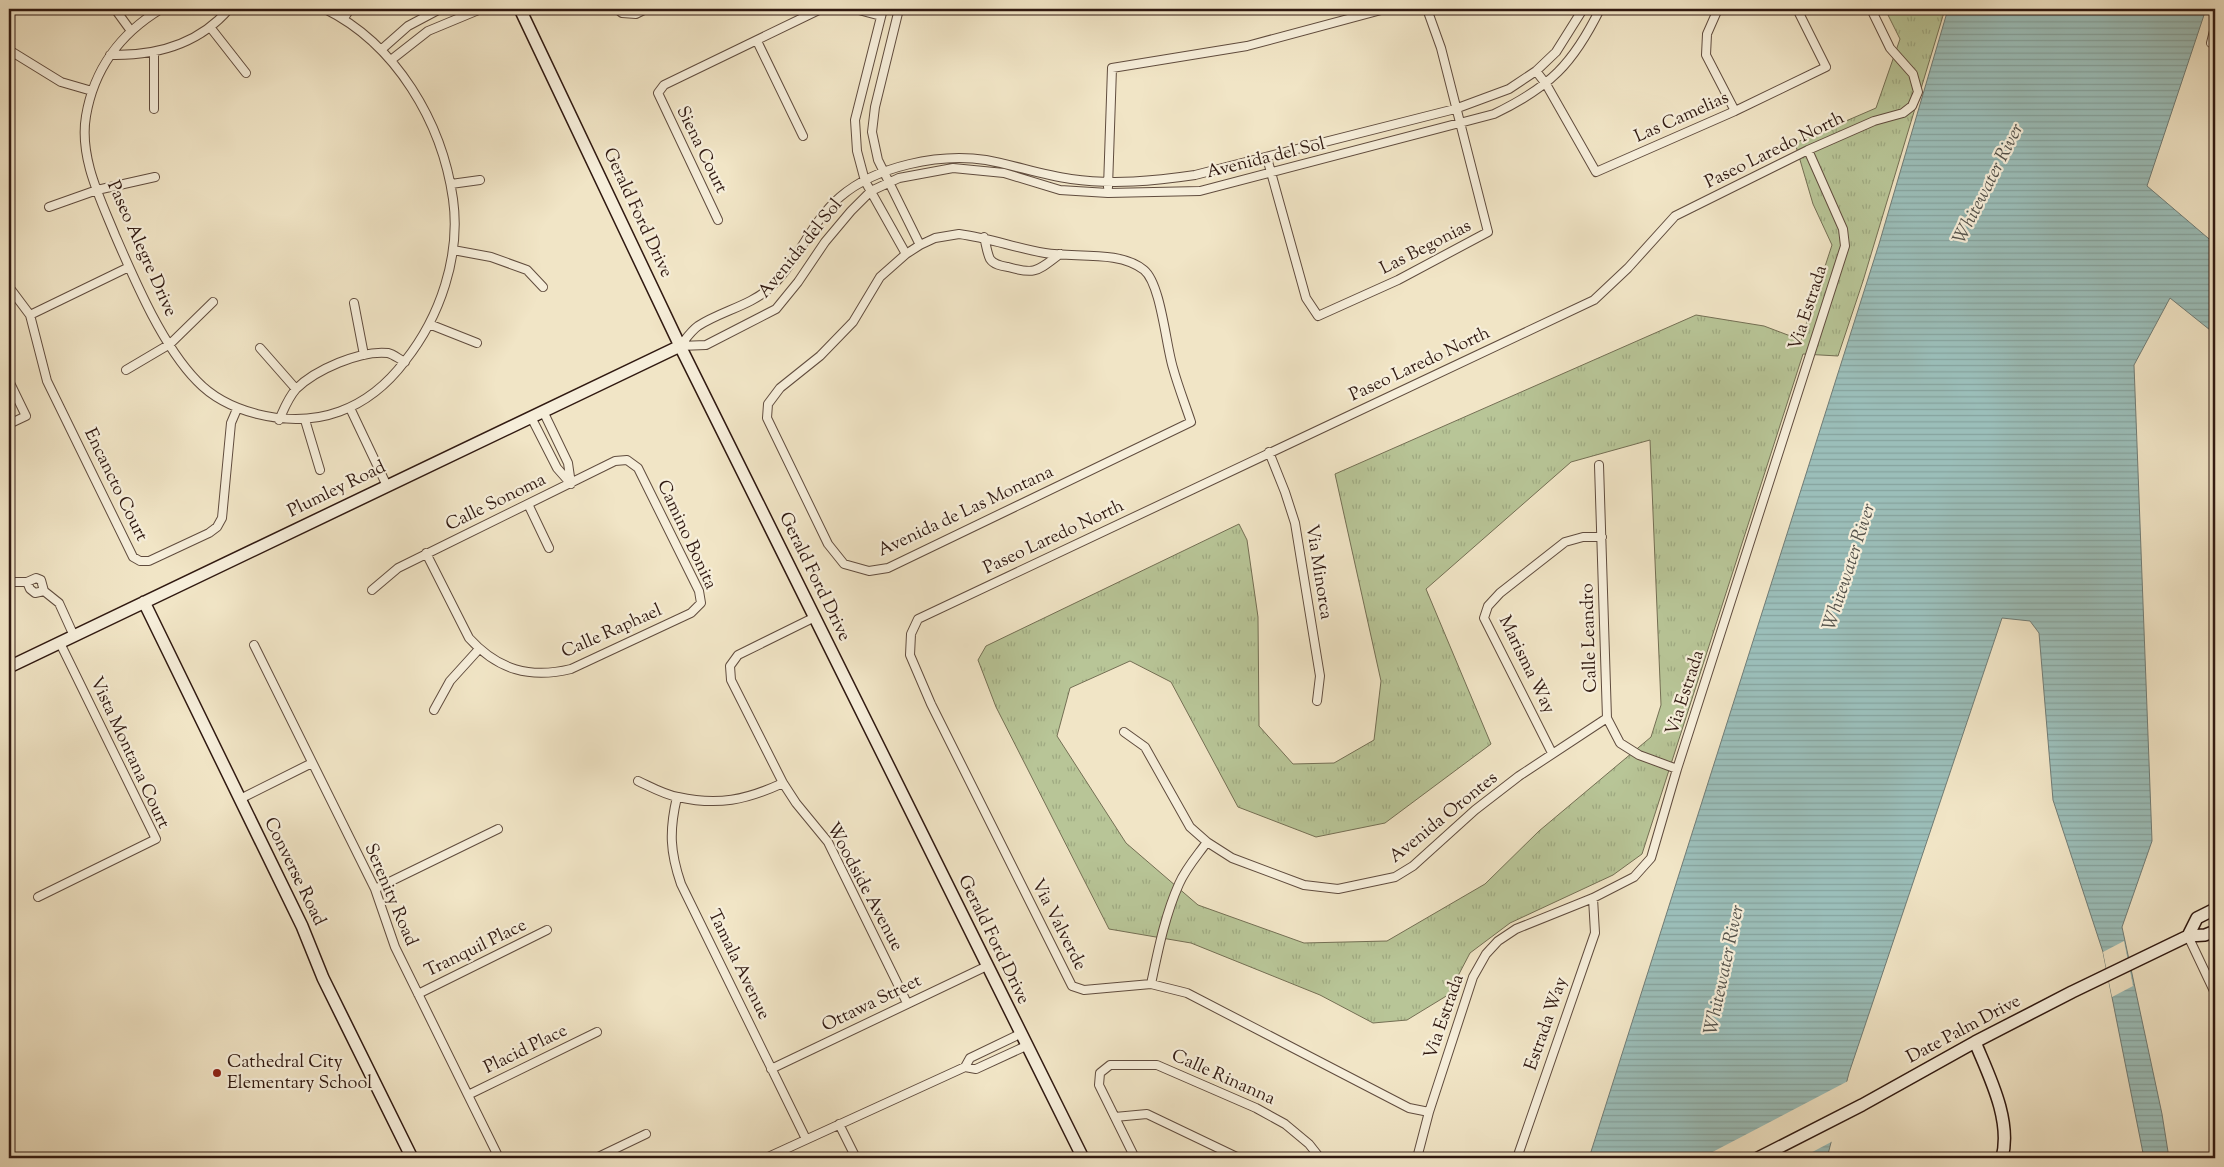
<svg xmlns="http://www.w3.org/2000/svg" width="2224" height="1167" font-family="'Sorts Mill Goudy',serif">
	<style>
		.grass { fill: url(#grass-tufts); stroke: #746f54; fill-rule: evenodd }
		.water { fill: url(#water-rules); stroke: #707c76 }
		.pier { fill: #f1e5c6 }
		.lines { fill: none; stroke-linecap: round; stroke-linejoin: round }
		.street-casing { stroke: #604c3e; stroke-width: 10 }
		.secondary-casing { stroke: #301911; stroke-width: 14 }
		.street { stroke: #f6eeda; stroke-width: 8 }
		.secondary { stroke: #f6eeda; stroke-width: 11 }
		.poi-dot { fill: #8f2418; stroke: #f6eeda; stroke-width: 2 }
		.labels { text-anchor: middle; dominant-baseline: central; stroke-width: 4.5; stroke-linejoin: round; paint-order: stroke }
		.street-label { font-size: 18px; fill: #301911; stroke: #f6eeda }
		.poi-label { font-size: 18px; fill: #301911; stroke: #f6eeda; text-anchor: start }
		.water-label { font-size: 19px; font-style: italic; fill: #55534c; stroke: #f6eeda }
	</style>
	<defs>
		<pattern id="grass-tufts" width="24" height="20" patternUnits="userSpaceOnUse" patternTransform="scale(1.25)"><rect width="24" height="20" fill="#b8c597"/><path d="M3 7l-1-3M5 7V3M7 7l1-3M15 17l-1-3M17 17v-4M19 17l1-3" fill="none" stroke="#9ea981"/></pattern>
		<pattern id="water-rules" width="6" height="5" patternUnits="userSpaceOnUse" patternTransform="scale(1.25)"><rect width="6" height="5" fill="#9bbeb9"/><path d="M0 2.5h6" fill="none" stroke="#86a39e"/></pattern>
	</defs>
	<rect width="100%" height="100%" fill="#f1e5c6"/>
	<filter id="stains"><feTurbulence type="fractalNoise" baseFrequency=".004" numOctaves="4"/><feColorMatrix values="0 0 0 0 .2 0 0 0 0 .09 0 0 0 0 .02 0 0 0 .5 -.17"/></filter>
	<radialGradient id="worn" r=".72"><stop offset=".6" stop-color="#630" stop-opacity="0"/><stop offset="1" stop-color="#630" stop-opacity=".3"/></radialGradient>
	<path class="grass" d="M 1885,9 L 1945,9 L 1863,281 L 1838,356 L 1803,354 L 1642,854 L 1613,875 L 1510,923 L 1470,953 L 1448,995 L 1407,1020 L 1373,1023 L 1320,995 L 1191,943 L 1109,929 L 996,707 L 978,660 L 986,646 L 1239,524 L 1247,540 L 1258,617 L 1259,726 L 1293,764 L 1334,763 L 1374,740 L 1381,681 L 1335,474 L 1696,315 L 1764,326 L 1801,340 L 1832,245 L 1813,204 L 1795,143 L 1876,108 L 1900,39 ZM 1650,440 L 1661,705 L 1651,737 L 1539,831 L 1485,884 L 1387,941 L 1304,943 L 1198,905 L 1126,843 L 1057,736 L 1070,688 L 1130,661 L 1171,682 L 1238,807 L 1316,837 L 1385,823 L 1491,744 L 1426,589 L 1571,462 Z"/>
	<path class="water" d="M 1948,9 L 2206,9 L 2147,186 L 2215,244 L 2215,334 L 2170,298 L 2134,365 L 2152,841 L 2122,927 L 2162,1114 L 2169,1158 L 2144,1158 L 2103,952 L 2053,800 L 2039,633 L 2030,621 L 2002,618 L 1849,1073 L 1827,1158 L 1589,1158 L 1879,244 Z"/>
	<path class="pier" d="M 2124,941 L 2133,986 L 2112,997 L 2103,952 Z
		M 1850,1080 L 1835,1140 L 1801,1158 L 1701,1158 Z"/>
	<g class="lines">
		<g class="street-casing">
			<path id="street" d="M 115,9 L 131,31
				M 161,9 C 121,33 94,69 86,116 C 79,157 100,198 115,235 C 135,281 162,345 197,381 C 214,399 234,408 257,414 C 317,429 368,410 405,361 C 440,317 461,256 453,199 C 442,122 396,44 325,9
				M 617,9 L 622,13 L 636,14 L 646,9
				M 855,9 L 881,16
				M 883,9 L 855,120 L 857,151 L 865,181 L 906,254
				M 899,9 L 875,107 L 872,132 L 878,160 L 920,245
				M 1718,9 L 1707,34 L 1706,55 L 1735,111
				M 344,18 L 350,9
				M 210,27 L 246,73
				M 757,41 L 803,136
				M 2211,43 L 2215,27
				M 382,49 L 408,26 L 440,9
				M 9,50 L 61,82 L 92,91
				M 154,53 L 154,109
				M 110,55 C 156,56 198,45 229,9
				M 391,60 L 428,31 L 481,9
				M 1536,71 L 1546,84 L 1596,172 L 1735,111 L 1826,67 L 1797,9
				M 1267,158 L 1306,298 L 1318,316 L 1398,280 L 1488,232 L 1441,48 L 1427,9
				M 451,184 L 480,180
				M 1108,187 L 1112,68 L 1247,46 L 1385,9
				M 49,207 L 97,190 L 155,177
				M 718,220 L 658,93 L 664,85 L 821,9
				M 959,234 C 990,238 1015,248 1045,253 C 1074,258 1120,250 1144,270 C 1161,284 1166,346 1173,368 C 1178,386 1185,404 1191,422 L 888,568 L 869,571 L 844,564 L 828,544 L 767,418 L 768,404 L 780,388 L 820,356 L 853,322 L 880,277 L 906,254 L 920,245 L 935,238 Z
				M 984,237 C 986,244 987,253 990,259 C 994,265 1002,266 1008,267 C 1036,275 1037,271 1060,254
				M 453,250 L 491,257 L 527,270 L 543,287
				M 9,287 L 30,315 L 47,381 L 133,557 L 140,561 L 149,561 L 209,533 L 217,527 L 222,518 L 231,423 L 237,409
				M 354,303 L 364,355
				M 30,315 L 129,267
				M 429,324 L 477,343
				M 680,346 L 706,345 L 776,309 L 798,282 L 825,242 L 851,211 L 871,191 L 899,178 L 953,168 L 1004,173 L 1060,190 L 1108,193 L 1200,191 L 1494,114 C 1550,87 1573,64 1600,9
				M 680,346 C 685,340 691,331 698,326 C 721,311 750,306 771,287 C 798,261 811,222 840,197 C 876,166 939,153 986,160 C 1014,165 1042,175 1071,179 C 1113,185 1154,181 1195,175 L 1455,109 L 1509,89 L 1536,71 L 1556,52 L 1583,9
				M 260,348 L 296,389
				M 126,370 L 170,344 L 213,302
				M 9,381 L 26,416 L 9,424
				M 350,408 L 387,486
				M 531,417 L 557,468 L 571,484 L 568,463 L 543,411
				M 279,420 C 284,409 288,398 296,389 C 315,370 360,350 388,353 C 393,354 399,359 405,362
				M 305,420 L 320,470
				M 1269,452 L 1285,492 L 1295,523 L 1320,676 L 1317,701
				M 1599,465 L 1607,718 L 1620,743 L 1639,755 L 1677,769
				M 528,504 L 549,548
				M 9,582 L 27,582 L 36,578 L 41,580 L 44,591 L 59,603 L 74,636
				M 27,582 L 30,589 L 35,593 L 44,591
				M 372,590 L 398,568 L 615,461 L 627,460 L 638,468 L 699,591 L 701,603 L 691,613 L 571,669 C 530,679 498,670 469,638 L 426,553
				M 815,617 L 738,655 L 730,666 L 731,680 L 783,783 L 796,803 L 828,842 L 907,1003
				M 254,645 L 375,889 L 395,947 L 499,1158
				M 434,710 L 450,681 L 479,649
				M 1124,732 L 1145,747 L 1190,827 L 1207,842
				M 1552,753 L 1484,618 L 1488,606 L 1500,593 L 1565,542 L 1583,537 L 1602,537
				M 638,781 C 651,787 665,795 678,797 C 718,806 746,800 783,783
				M 677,797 C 669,831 670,852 681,884 L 806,1139
				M 240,799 L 312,763
				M 375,889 L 498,829
				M 38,897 L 156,839 L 60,643
				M 2188,936 L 2215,993
				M 1151,984 C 1158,951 1165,915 1179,884 C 1186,868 1197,856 1207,842 L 1232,858 L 1304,885 L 1338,889 L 1395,877 L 1413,866 L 1475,810 L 1519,776 L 1607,718
				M 418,994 L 547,930
				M 965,1067 L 970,1058 L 1020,1034
				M 771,1069 L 987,966
				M 468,1095 L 597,1032
				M 1429,1112 L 1409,1108 L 1187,993 L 1151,984 L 1084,990 L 1072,986 L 931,704 L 910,655 L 911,634 L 918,619 L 1594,300 L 1628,268 L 1675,216 L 1808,150 L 1874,121 L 1903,113 L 1912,106 L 1918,92 L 1913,74 L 1890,48 L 1871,9
				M 1115,1117 L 1147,1114 L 1239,1158
				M 839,1124 L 856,1158
				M 596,1158 L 646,1134
				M 766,1158 L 965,1067 L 976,1069 L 1026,1046
				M 1135,1158 L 1099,1085 L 1100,1073 L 1110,1065 L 1157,1065 L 1256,1108 L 1285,1124 L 1309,1144 L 1320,1158
				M 1417,1158 L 1429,1112 L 1473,977 L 1486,954 L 1498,941 L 1516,929 L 1593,898 L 1634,877 L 1651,858 L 1677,769 L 1845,246 L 1843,229 L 1808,150
				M 1517,1158 L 1595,933 L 1593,898"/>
		</g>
		<g class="secondary-casing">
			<path id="secondary" d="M 520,9 L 680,346 L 1083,1158
				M 144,602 L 302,926 L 323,978 L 412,1158
				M 9,667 L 680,346
				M 2188,936 L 2197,918 L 2215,909
				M 1975,1042 C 1989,1076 2012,1120 2002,1158
				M 1758,1158 L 1862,1105 L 1975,1042 L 2072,992 L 2188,936 L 2205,935 L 2215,931"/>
		</g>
		<use href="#street" class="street"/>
		<use href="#secondary" class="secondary"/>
	</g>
	<circle class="poi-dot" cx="217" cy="1073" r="5"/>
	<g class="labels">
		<g class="street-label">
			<text transform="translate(1682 118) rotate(-24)">Las Camelias</text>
			<text transform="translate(701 150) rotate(64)">Siena Court</text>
			<text transform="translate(1775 151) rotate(-26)">Paseo Laredo North</text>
			<text transform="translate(1266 159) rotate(-14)">Avenida del Sol</text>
			<text transform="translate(637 213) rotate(65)">Gerald Ford Drive</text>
			<text transform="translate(1426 248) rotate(-27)">Las Begonias</text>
			<text transform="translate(141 249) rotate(66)">Paseo Alegre Drive</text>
			<text transform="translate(801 249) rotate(-51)">Avenida del Sol</text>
			<text transform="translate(1809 308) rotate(-72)">Via Estrada</text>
			<text transform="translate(1420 365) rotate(-25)">Paseo Laredo North</text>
			<text transform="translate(115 485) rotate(64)">Encancto Court</text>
			<text transform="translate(337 490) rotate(-26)">Plumley Road</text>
			<text transform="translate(496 503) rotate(-26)">Calle Sonoma</text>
			<text transform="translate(966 512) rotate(-25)">Avenida de Las Montana</text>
			<text transform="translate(686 535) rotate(65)">Camino Bonita</text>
			<text transform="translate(1054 538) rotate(-25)">Paseo Laredo North</text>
			<text transform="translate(1318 572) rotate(81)">Via Minorca</text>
			<text transform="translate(814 577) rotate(64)">Gerald Ford Drive</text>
			<text transform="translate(612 632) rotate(-24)">Calle Raphael</text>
			<text transform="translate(1590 638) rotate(-92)">Calle Leandro</text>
			<text transform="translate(1526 665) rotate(64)">Marisma Way</text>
			<text transform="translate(1686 693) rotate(-72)">Via Estrada</text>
			<text transform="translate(129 753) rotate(65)">Vista Montana Court</text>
			<text transform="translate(1444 818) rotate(-39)">Avenida Orontes</text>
			<text transform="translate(294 872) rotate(64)">Converse Road</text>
			<text transform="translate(864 887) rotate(62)">Woodside Avenue</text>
			<text transform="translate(390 895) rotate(67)">Serenity Road</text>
			<text transform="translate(1058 925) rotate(63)">Via Valverde</text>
			<text transform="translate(993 940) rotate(64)">Gerald Ford Drive</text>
			<text transform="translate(476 949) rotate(-26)">Tranquil Place</text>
			<text transform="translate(738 965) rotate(64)">Tamala Avenue</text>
			<text transform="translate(872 1004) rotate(-26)">Ottawa Street</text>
			<text transform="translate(1445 1017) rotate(-71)">Via Estrada</text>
			<text transform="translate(1547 1024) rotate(-71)">Estrada Way</text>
			<text transform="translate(1964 1030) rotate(-28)">Date Palm Drive</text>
			<text transform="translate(526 1050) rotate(-26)">Placid Place</text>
			<text transform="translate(1223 1078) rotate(24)">Calle Rinanna</text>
		</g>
		<g class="poi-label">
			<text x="227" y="1063">Cathedral City<tspan x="227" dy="21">Elementary School</tspan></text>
		</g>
		<g class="water-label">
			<text transform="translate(1989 184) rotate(-63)">Whitewater River</text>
			<text transform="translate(1850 567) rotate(-72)">Whitewater River</text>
			<text transform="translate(1725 970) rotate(-78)">Whitewater River</text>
		</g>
	</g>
	<rect width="2224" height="1167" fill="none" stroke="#f1e5c6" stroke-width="30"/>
	<rect x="10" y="10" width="2204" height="1147" fill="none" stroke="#301911" stroke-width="2.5"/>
	<rect x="15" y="15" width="2194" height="1137" fill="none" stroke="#301911"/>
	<rect width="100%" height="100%" filter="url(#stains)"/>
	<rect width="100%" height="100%" fill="url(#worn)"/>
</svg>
